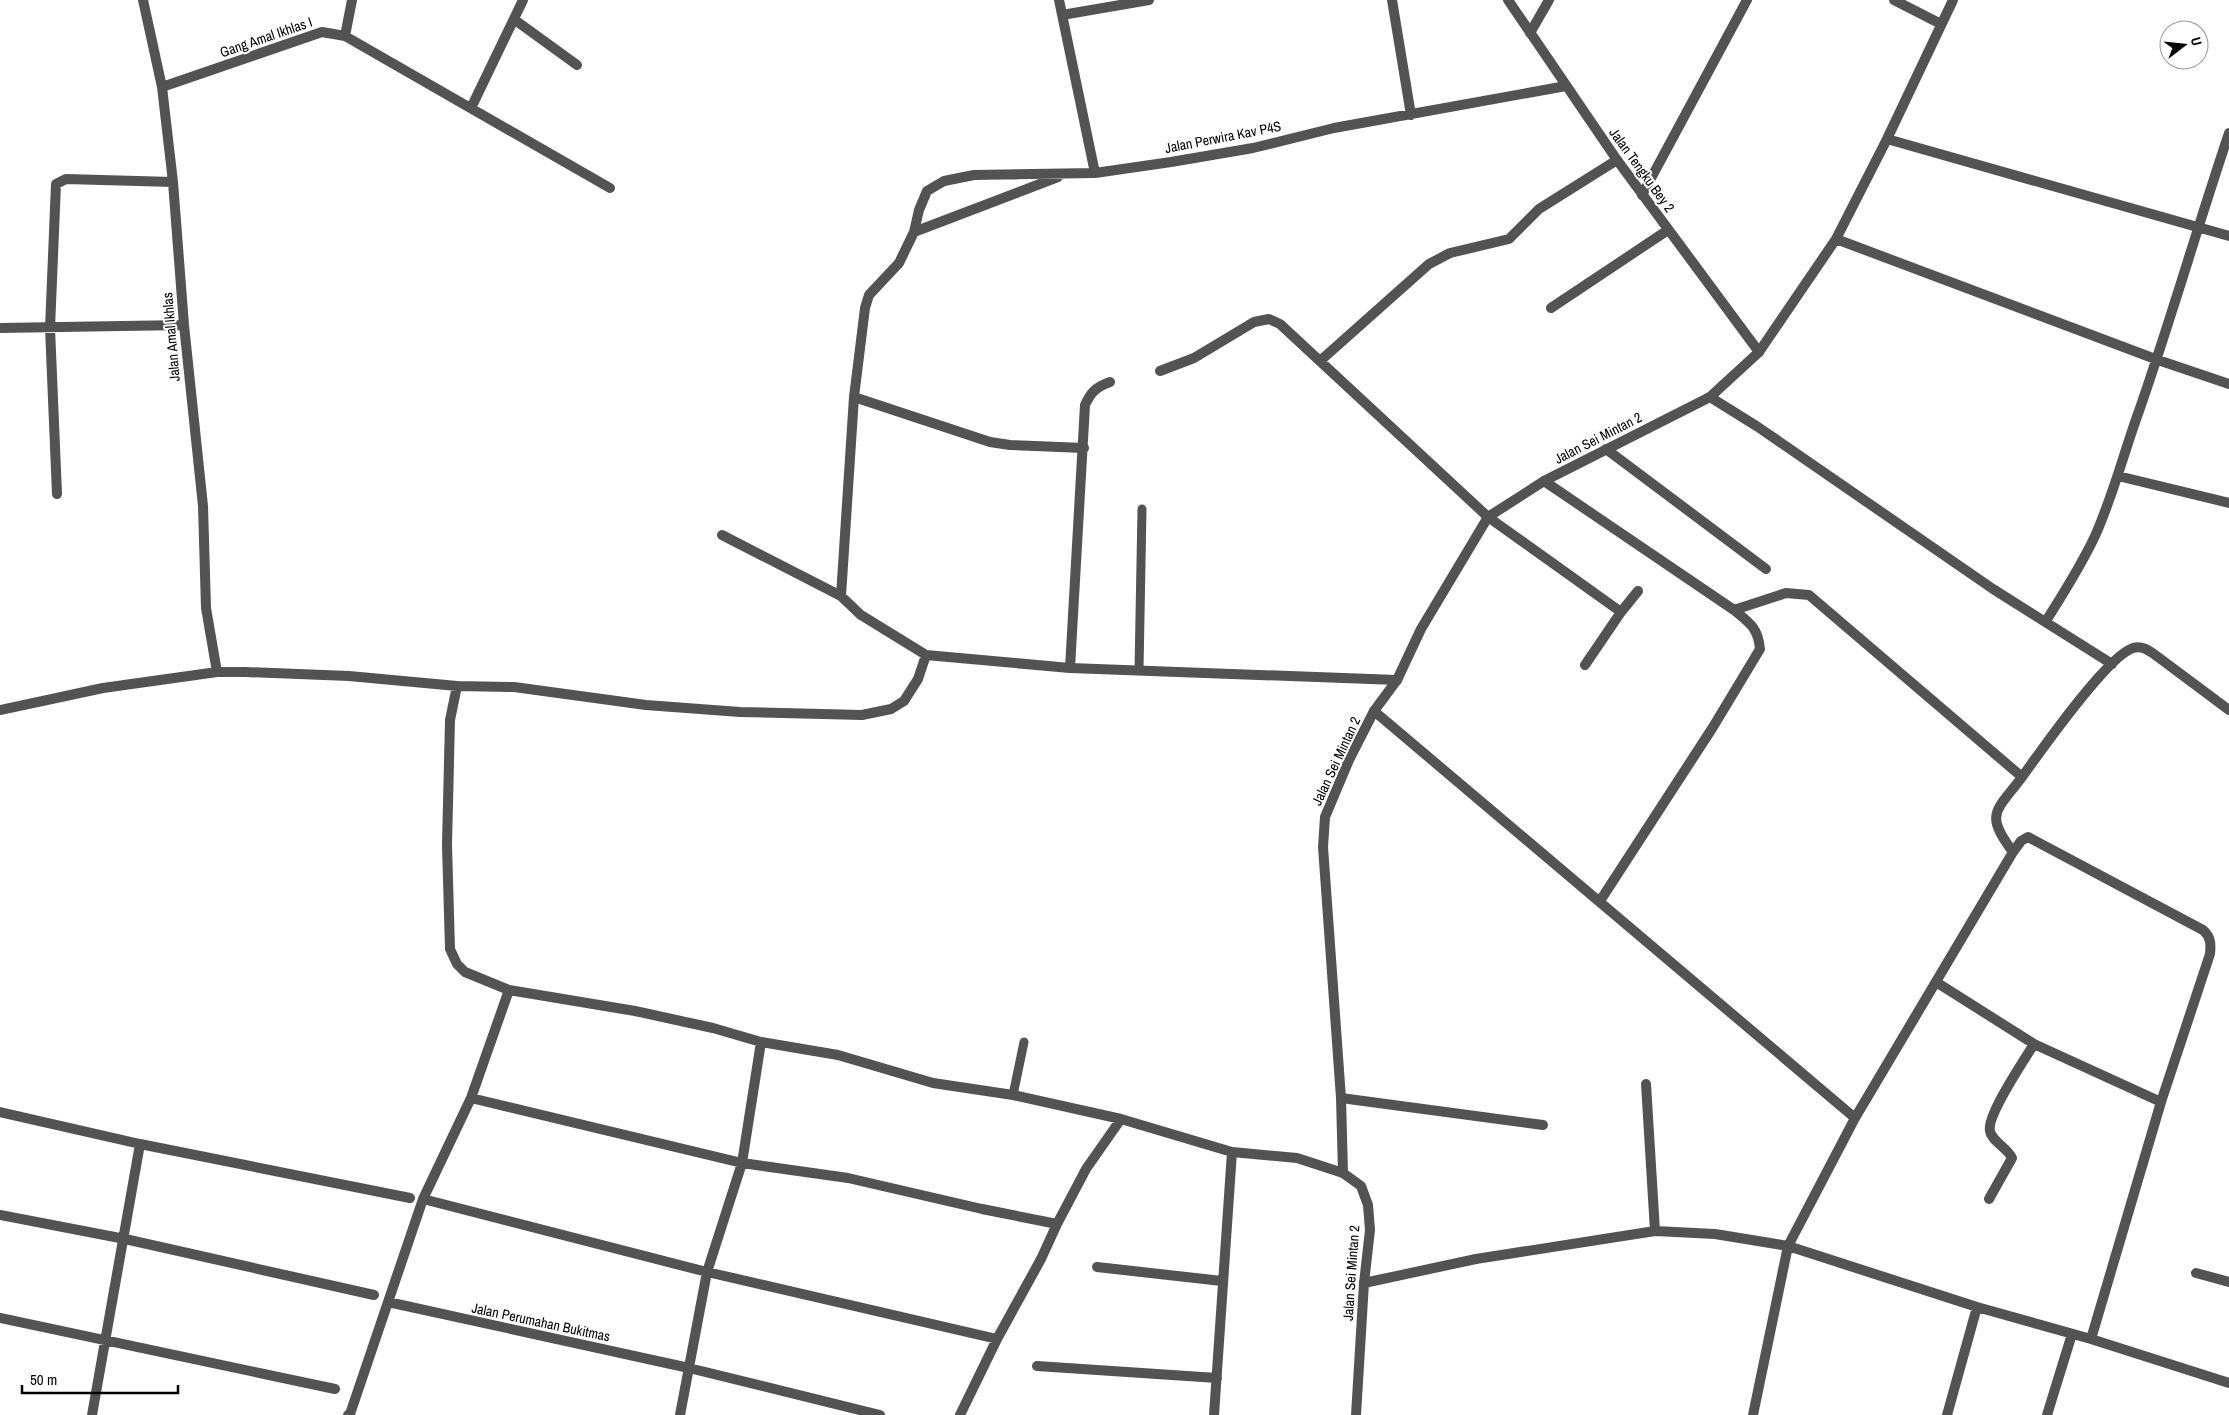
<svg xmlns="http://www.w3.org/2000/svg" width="2229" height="1415" font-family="'Archivo Narrow',sans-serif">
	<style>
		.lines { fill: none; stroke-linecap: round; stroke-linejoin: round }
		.service { stroke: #535353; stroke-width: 9 }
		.minor { stroke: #535353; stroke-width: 10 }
		.tertiary { stroke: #535353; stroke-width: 10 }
		.labels { text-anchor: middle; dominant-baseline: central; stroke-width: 4; stroke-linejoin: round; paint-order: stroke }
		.street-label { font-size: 14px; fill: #000; stroke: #fff }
	</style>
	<rect width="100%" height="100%" fill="#fff"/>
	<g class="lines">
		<path class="service" d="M 1139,670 L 1142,509
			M 1013,1095 L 1024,1042"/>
		<path class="minor" d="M 143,0 L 162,87 L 173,182 L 184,325 L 203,506 L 206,608 L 217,672
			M 1059,0 L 1095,173
			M 1392,0 L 1411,115
			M 1894,0 L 1941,24
			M 1062,15 L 1149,0
			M 515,20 L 577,65
			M 1530,33 L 1549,0
			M 345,36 L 352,0
			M 162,87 L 322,32 L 345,36 L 610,188
			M 471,108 L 523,0
			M 1887,139 L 2229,236
			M 1642,195 L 1747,0
			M 914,232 L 1058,177
			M 1836,239 L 2158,360 L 2229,384
			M 1551,308 L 1668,230
			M 0,328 L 184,325
			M 1759,352 L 1836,239 L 1887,139 L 1953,0
			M 1320,361 L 1429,264 L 1450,253 L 1509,239 L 1539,209 L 1617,160
			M 1160,371 L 1194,358 L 1254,322 L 1269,319 L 1280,324 L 1488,517 L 1621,612
			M 854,397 L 990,442 L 1010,445 L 1084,448
			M 1710,397 L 1758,427 L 1993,589 L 2112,664
			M 1606,449 L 1766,569
			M 2118,476 L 2229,503
			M 1544,481 L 1734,610
			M 57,494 L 50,328 L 56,184 L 66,179 L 173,182
			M 722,535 L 841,596 L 861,615 L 926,655 L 1070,668 L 1397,680
			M 841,596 L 854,397 L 865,308 L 869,295 L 899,263 L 914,232 L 919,210 L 927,191 L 944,181 L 974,175 L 1095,173 L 1171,162 L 1253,148 L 1334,128 L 1566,86
			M 2046,621 C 2063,594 2081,566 2095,536 C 2113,496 2124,452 2139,411 C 2171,319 2198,225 2229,133
			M 1585,665 L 1621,612 L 1638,591
			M 1070,668 L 1085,405 C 1091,392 1096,387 1110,382
			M 0,710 L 103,688 L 217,672 L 245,672 L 349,676 L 457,686 L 514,687 L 646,705 L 740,712 L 862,715 L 891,709 L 904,701 L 918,679 L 926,655
			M 1374,711 L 1855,1118
			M 2013,852 C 1984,813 1996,812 2022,777
			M 1600,901 L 1713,727 L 1760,649 C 1758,628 1750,623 1734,610 L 1786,593 L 1809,595 L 2022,777 C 2041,751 2107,656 2133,648 C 2143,645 2151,652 2158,657 L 2229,710
			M 1936,982 L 2034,1044 L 2161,1102
			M 509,990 L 635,1011 L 713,1028 L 761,1042 L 838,1055 L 933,1083 L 1013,1095 L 1121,1119
			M 1646,1084 L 1655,1231
			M 471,1098 L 742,1163 L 848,1178 L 982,1209 L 1057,1224
			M 1341,1098 L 1543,1125
			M 0,1112 L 140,1144 L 410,1198
			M 423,1199 L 707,1272 L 997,1339
			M 1989,1199 L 2012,1158 C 2007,1147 1992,1142 1990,1131 C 1986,1116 2025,1059 2034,1044
			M 0,1215 L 125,1239 L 374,1295
			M 1097,1267 L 1222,1281
			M 2196,1273 L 2229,1282
			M 1364,1283 L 1476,1259 L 1655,1231 L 1715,1234 L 1788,1246 L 1977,1307 L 2091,1339 L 2229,1383
			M 388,1302 L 689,1368 L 880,1415
			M 0,1318 L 335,1389
			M 1037,1366 L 1217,1378
			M 92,1415 L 140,1144
			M 348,1415 L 350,1414 L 423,1199 L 471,1098 L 509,990 L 465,972 L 457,964 L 450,949 L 447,845 L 450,720 L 457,686
			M 680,1415 L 707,1272 L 742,1163 L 761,1042
			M 960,1415 L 997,1339 L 1041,1259 L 1057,1224 L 1086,1169 L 1121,1119 L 1232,1152 L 1297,1158 L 1343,1173
			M 1214,1415 L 1232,1152
			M 1753,1415 L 1788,1246 L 1855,1118 L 2013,852 L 2021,841 L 2028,837 L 2203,930 C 2211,937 2211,944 2210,954 L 2161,1102 L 2091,1339
			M 1947,1415 L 1977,1307
			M 2047,1415 L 2072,1334"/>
		<path class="tertiary" d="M 1356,1415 L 1364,1283 L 1370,1230 L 1368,1205 L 1361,1186 L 1343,1173 L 1341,1098 L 1323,847 L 1325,817 L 1349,760 L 1374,711 L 1397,680 L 1421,629 L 1488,517 L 1544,481 L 1710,397 L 1759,352 L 1617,160 L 1508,0"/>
	</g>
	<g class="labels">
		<g class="street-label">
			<text transform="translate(266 37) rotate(-19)">Gang Amal Ikhlas I</text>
			<text transform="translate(1223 137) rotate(-11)">Jalan Perwira Kav P4S</text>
			<text transform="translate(1642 170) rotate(54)">Jalan Tengku Bey 2</text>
			<text transform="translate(171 337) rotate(-95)">Jalan Amal Ikhlas</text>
			<text transform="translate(1598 438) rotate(-27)">Jalan Sei Mintan 2</text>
			<text transform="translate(1336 761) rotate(-65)">Jalan Sei Mintan 2</text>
			<text transform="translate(1351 1273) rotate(-86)">Jalan Sei Mintan 2</text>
			<text transform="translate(541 1322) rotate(12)">Jalan Perumahan Bukitmas</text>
		</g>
	</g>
	<g transform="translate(2184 45) rotate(74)"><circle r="24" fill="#ffffff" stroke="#999999"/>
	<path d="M0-4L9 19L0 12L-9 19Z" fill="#000000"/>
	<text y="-8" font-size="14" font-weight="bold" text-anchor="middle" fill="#000000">U</text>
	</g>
	<path d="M22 1385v8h156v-8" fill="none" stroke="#000000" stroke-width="2.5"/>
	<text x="30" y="1385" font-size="15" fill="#000000" stroke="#ffffff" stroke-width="4" paint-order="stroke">50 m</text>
</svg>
